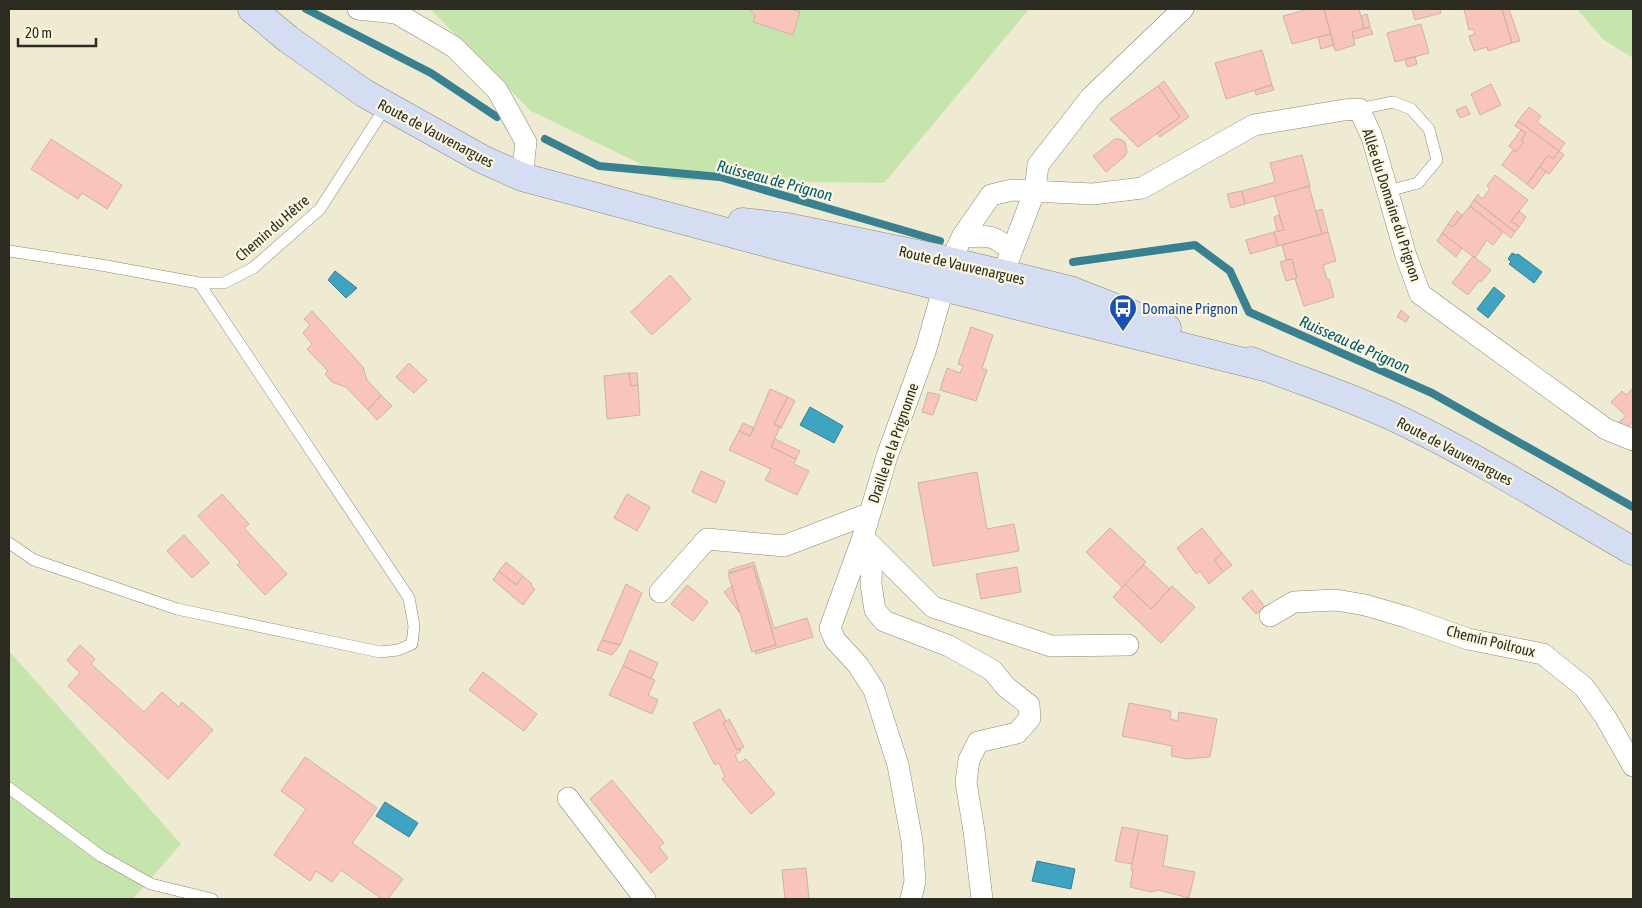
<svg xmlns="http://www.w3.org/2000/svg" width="1642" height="908" font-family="'Asap Condensed',sans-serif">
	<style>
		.green { fill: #c5e5ad }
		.water { fill: #3fa4c1; stroke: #398091 }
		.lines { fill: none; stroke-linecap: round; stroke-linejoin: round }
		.stream { stroke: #398091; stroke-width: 8 }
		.building { fill: #f9c5bb; stroke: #cdb2ad }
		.lane-casing { stroke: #8c8873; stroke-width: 12 }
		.street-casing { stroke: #8c8873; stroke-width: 22 }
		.secondary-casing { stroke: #8c8873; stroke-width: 29 }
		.lane { stroke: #fff; stroke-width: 11 }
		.street { stroke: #fff; stroke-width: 21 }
		.secondary { stroke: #d4ddf2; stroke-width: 28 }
		.labels { text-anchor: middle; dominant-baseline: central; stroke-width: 4.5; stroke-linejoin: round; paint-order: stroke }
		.street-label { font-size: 15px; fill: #2c2b22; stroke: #fcf8e0 }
		.transit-label { font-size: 15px; fill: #164399; stroke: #fcf8e0; text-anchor: start }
		.water-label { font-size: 16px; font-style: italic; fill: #015a6f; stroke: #fcf8e0 }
	</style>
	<rect width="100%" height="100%" fill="#efebd3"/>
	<path class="green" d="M 430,9 L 1029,9 L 884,183 L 674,180 L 531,111 Z
		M 1577,9 L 1633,9 L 1633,58 L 1604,40 Z
		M 9,651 L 181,844 L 133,899 L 9,899 Z"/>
	<path class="water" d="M 1512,253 L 1516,255 L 1518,254 L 1542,272 L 1534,283 L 1509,264 L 1511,262 L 1508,259 Z
		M 335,271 L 357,288 L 346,298 L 328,280 Z
		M 1494,287 L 1505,296 L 1488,318 L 1477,309 Z
		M 810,407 L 843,426 L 834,443 L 800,425 Z
		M 385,802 L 418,823 L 409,837 L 376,816 Z
		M 1037,861 L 1075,869 L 1071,889 L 1032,881 Z"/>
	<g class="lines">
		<path class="stream" d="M 306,9 L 431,73 L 497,117
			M 545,139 L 599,166 L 720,177 L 940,241
			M 1073,262 L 1195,245 L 1230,271 L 1249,312 L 1432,393 L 1633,507"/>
	</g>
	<path class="building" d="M 749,9 L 790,9 L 800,12 L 793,35 L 753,22 L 755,15 Z
		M 1309,9 L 1324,9 L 1331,34 L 1292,44 L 1283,16 Z
		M 1324,9 L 1359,9 L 1364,28 L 1352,32 L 1355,45 L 1335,51 Z
		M 1412,9 L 1440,9 L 1441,13 L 1415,20 Z
		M 1464,9 L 1502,9 L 1512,43 L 1488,51 L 1487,47 L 1474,51 L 1469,36 L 1475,34 L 1473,29 L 1469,30 Z
		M 1502,9 L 1509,9 L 1520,41 L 1512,43 Z
		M 1367,14 L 1370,27 L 1364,28 L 1361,16 Z
		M 1421,24 L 1429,53 L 1395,62 L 1387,33 Z
		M 1370,27 L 1373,34 L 1354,39 L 1352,32 Z
		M 1331,34 L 1334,45 L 1321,49 L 1318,37 Z
		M 1262,50 L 1272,85 L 1226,99 L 1215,63 Z
		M 1415,57 L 1417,64 L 1407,67 L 1405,59 Z
		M 1164,81 L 1189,117 L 1160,137 L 1157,133 L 1180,117 L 1158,86 Z
		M 1491,84 L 1501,105 L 1480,115 L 1471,94 Z
		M 1272,85 L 1274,90 L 1256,95 L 1255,90 Z
		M 1158,86 L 1180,117 L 1138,147 L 1110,119 Z
		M 1466,106 L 1470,114 L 1460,118 L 1456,110 Z
		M 1529,107 L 1541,116 L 1537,122 L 1565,143 L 1559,151 L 1518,121 Z
		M 1518,121 L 1559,151 L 1553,159 L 1548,155 L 1527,184 L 1502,165 L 1513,150 L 1516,152 L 1524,142 L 1521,140 L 1526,133 L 1515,126 Z
		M 1521,130 L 1526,133 L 1521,140 L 1524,142 L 1516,152 L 1509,146 Z
		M 51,139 L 122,185 L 107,209 L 82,193 L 78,199 L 31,169 Z
		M 1115,139 L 1120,139 L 1125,142 L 1127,152 L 1125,156 L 1106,172 L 1093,156 Z
		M 1559,151 L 1564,155 L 1549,174 L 1540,167 L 1548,155 L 1553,159 Z
		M 1302,155 L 1310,186 L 1245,204 L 1242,191 L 1275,182 L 1270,163 Z
		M 1540,167 L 1546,172 L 1533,189 L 1527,184 Z
		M 1495,175 L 1528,200 L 1511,221 L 1519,227 L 1515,232 L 1474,200 L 1478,194 L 1482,199 L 1490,189 L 1487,186 Z
		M 1309,186 L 1322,234 L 1278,246 L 1274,232 L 1284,230 L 1274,196 Z
		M 1242,191 L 1245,204 L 1231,208 L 1227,194 Z
		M 1474,200 L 1515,232 L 1511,238 L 1470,206 Z
		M 1470,206 L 1503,232 L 1493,245 L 1487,240 L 1475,258 L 1442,233 L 1448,224 L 1453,227 Z
		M 1322,209 L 1328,232 L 1322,234 L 1316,211 Z
		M 1457,211 L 1462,215 L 1453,227 L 1448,224 Z
		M 1519,211 L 1526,217 L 1519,227 L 1511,221 Z
		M 1279,215 L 1284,230 L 1277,231 L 1274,217 Z
		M 1274,232 L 1278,246 L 1250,254 L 1246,240 Z
		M 1328,232 L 1336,261 L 1323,265 L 1327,280 L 1329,279 L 1334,297 L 1304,306 L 1295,279 L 1297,278 L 1292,259 L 1286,260 L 1282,245 Z
		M 1442,233 L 1462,248 L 1456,257 L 1437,241 Z
		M 1473,256 L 1491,270 L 1481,282 L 1479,281 L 1468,295 L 1452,283 Z
		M 1292,259 L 1297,278 L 1286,281 L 1280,262 Z
		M 670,275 L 691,299 L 652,335 L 631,312 Z
		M 1401,310 L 1409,317 L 1406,322 L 1397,317 Z
		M 312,311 L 363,367 L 367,380 L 381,395 L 368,410 L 346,387 L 332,382 L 325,374 L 328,371 L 307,349 L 312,344 L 303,333 L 310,325 L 304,319 Z
		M 971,327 L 993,335 L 982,368 L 987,370 L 976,401 L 940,390 L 947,368 L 960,373 L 963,366 L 958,364 Z
		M 409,363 L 427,380 L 414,393 L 396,377 Z
		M 629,373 L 637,373 L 638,385 L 631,386 Z
		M 629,373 L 631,386 L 638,385 L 640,415 L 607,419 L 604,376 Z
		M 1633,388 L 1633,422 L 1625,429 L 1619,422 L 1626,416 L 1611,402 L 1622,391 L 1626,395 Z
		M 770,389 L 788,397 L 774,424 L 780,427 L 771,447 L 796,459 L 794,464 L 809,471 L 797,495 L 765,480 L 771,469 L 729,450 L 739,431 L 750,436 Z
		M 928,392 L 940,395 L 933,415 L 922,412 Z
		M 381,395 L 392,406 L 377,420 L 368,410 Z
		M 788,397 L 795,401 L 781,428 L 774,424 Z
		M 743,423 L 754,428 L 750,436 L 739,431 Z
		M 775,439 L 800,451 L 796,459 L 771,447 Z
		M 701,471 L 725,482 L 716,503 L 692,492 Z
		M 977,472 L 987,529 L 1014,524 L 1019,551 L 933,566 L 918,483 Z
		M 222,494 L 249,524 L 244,528 L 287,574 L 265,595 L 237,565 L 240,562 L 198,516 Z
		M 627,494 L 650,507 L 637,531 L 614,518 Z
		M 1110,528 L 1146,562 L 1122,587 L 1086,552 Z
		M 1202,528 L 1222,553 L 1214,560 L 1223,572 L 1209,584 L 1200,571 L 1196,574 L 1177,548 Z
		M 184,535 L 209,563 L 192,578 L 167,551 Z
		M 1222,553 L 1232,565 L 1223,572 L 1214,560 Z
		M 506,562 L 523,576 L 516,585 L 499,571 Z
		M 754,562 L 774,628 L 807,618 L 813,637 L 756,654 L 755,651 L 776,645 L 753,566 L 729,573 L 729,570 Z
		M 1144,565 L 1170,589 L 1151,609 L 1125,584 Z
		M 753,566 L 776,645 L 752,652 L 728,574 Z
		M 1017,567 L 1021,592 L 981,599 L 976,574 Z
		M 499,571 L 516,585 L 523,576 L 532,584 L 531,586 L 535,589 L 523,605 L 493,580 Z
		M 626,584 L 642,593 L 620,645 L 602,640 Z
		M 1125,584 L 1151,609 L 1172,586 L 1195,607 L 1161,643 L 1113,597 Z
		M 687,585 L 708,602 L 693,621 L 671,604 Z
		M 732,586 L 739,612 L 724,592 Z
		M 1252,590 L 1265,607 L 1256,614 L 1242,598 Z
		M 602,640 L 620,645 L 612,655 L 597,650 Z
		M 80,645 L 95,659 L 91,664 L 144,712 L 162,692 L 179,707 L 182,702 L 213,730 L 168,779 L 68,686 L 80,673 L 67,660 Z
		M 630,650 L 658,663 L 651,679 L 623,666 Z
		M 623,666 L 655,680 L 648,695 L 658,700 L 652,714 L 609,695 Z
		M 483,672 L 537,714 L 524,731 L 469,690 Z
		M 1129,703 L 1171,711 L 1170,719 L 1178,721 L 1179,712 L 1217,719 L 1210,757 L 1188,759 L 1171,756 L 1172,746 L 1122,736 Z
		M 720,709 L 726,721 L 723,723 L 737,750 L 740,749 L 741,751 L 735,755 L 739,763 L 746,759 L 775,794 L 751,814 L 722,779 L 725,777 L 719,763 L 715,765 L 693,723 Z
		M 729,719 L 744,747 L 737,750 L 723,723 Z
		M 305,757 L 377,808 L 352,843 L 403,879 L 388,899 L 382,899 L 341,870 L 332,882 L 316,871 L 310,881 L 274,855 L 306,809 L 281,791 Z
		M 612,780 L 664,843 L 659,847 L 668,858 L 651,873 L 590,799 Z
		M 1122,827 L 1139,830 L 1132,864 L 1115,861 Z
		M 1139,830 L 1168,836 L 1163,866 L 1195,872 L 1189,898 L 1158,890 L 1151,892 L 1130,887 L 1133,870 L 1131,870 L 1132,864 Z
		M 806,868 L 809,899 L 785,899 L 782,870 Z"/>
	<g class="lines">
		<g class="lane-casing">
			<path id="lane" d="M 1359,109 L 1393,102 L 1411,109 L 1429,129 L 1437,160 L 1418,183 L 1388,191
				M 9,251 L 101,265 L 199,283 L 224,283 L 253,268 L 320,209 L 386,106
				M 9,543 L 34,560 L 177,609 L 380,652 L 398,650 L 412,644 L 414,626 L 409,598 L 199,283
				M 9,788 L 101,856 L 151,884 L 212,899"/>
		</g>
		<g class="street-casing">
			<path id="street" d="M 358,9 L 396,13 L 439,38 L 454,47 L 497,90 L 526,142 L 522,177
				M 962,237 C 986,236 993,233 1011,251
				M 988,277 L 1003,274 L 1035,190 L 1038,165 L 1091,97 L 1183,9
				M 863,537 L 830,628 L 835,640 L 858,665 L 874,690 L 898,765 L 912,841 L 915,881 L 911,899
				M 872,546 L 871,584 L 875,610 L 884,621 L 949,646 L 992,670 L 1006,687 L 1029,705 L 1030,718 L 1017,733 L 978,742 L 969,760 L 966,782 L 974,831 L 982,899
				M 660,592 L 707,539 L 784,546 L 868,514
				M 1270,616 L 1294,602 L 1336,600 L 1365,605 L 1406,617 L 1468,639 L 1543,654 L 1584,687 L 1606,718 L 1633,766
				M 1128,645 L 1051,646 L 933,607 L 863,537 L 887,456 L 926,349 L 951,261 L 962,237 L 991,195 L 1012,190 L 1093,194 L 1142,188 L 1254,125 L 1344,110 L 1359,109 L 1372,137 L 1406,256 L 1420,294 L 1606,429 L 1633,440
				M 568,798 L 645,899"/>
		</g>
		<g class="secondary-casing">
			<path id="secondary" d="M 252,9 L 288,39 L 364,93 L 482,159 L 522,177 L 786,248 L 1268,368
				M 742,222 L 787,227 L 941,259 L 1070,290 L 1167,328
				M 1251,361 C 1303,382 1356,398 1406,423 C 1484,461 1558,508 1633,551"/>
		</g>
		<use href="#lane" class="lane"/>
		<use href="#street" class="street"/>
		<use href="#secondary" class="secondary"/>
	</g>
	<defs>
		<g id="bus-pin" transform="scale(1.4375)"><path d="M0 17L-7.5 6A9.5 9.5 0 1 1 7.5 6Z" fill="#1a4fb4" stroke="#fcf8e0"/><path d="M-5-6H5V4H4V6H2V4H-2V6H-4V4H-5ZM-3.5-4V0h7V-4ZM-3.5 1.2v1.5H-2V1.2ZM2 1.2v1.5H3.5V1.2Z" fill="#fff"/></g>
	</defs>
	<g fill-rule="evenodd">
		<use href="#bus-pin" x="1123" y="308"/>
	</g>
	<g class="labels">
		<g class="street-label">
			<text transform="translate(436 133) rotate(28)">Route de Vauvenargues</text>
			<text transform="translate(1392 205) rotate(72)">Allée du Domaine du Prignon</text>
			<text transform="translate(272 228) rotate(-41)">Chemin du Hêtre</text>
			<text transform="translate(962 265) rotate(13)">Route de Vauvenargues</text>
			<text transform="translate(893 443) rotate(-71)">Draille de la Prignonne</text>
			<text transform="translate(1455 451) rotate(28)">Route de Vauvenargues</text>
			<text transform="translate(1491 641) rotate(14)">Chemin Poilroux</text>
		</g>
		<g class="transit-label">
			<text x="1142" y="308">Domaine Prignon</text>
		</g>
		<g class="water-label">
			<text transform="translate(775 180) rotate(15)">Ruisseau de Prignon</text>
			<text transform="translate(1355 344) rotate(24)">Ruisseau de Prignon</text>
		</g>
	</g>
	<rect width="1642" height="908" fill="none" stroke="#2c2b22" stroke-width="20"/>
	<path d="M18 38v8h78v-8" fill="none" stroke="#2c2b22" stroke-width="2.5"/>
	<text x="25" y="38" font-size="15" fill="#2c2b22" stroke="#fcf8e0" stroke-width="4" paint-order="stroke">20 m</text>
</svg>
